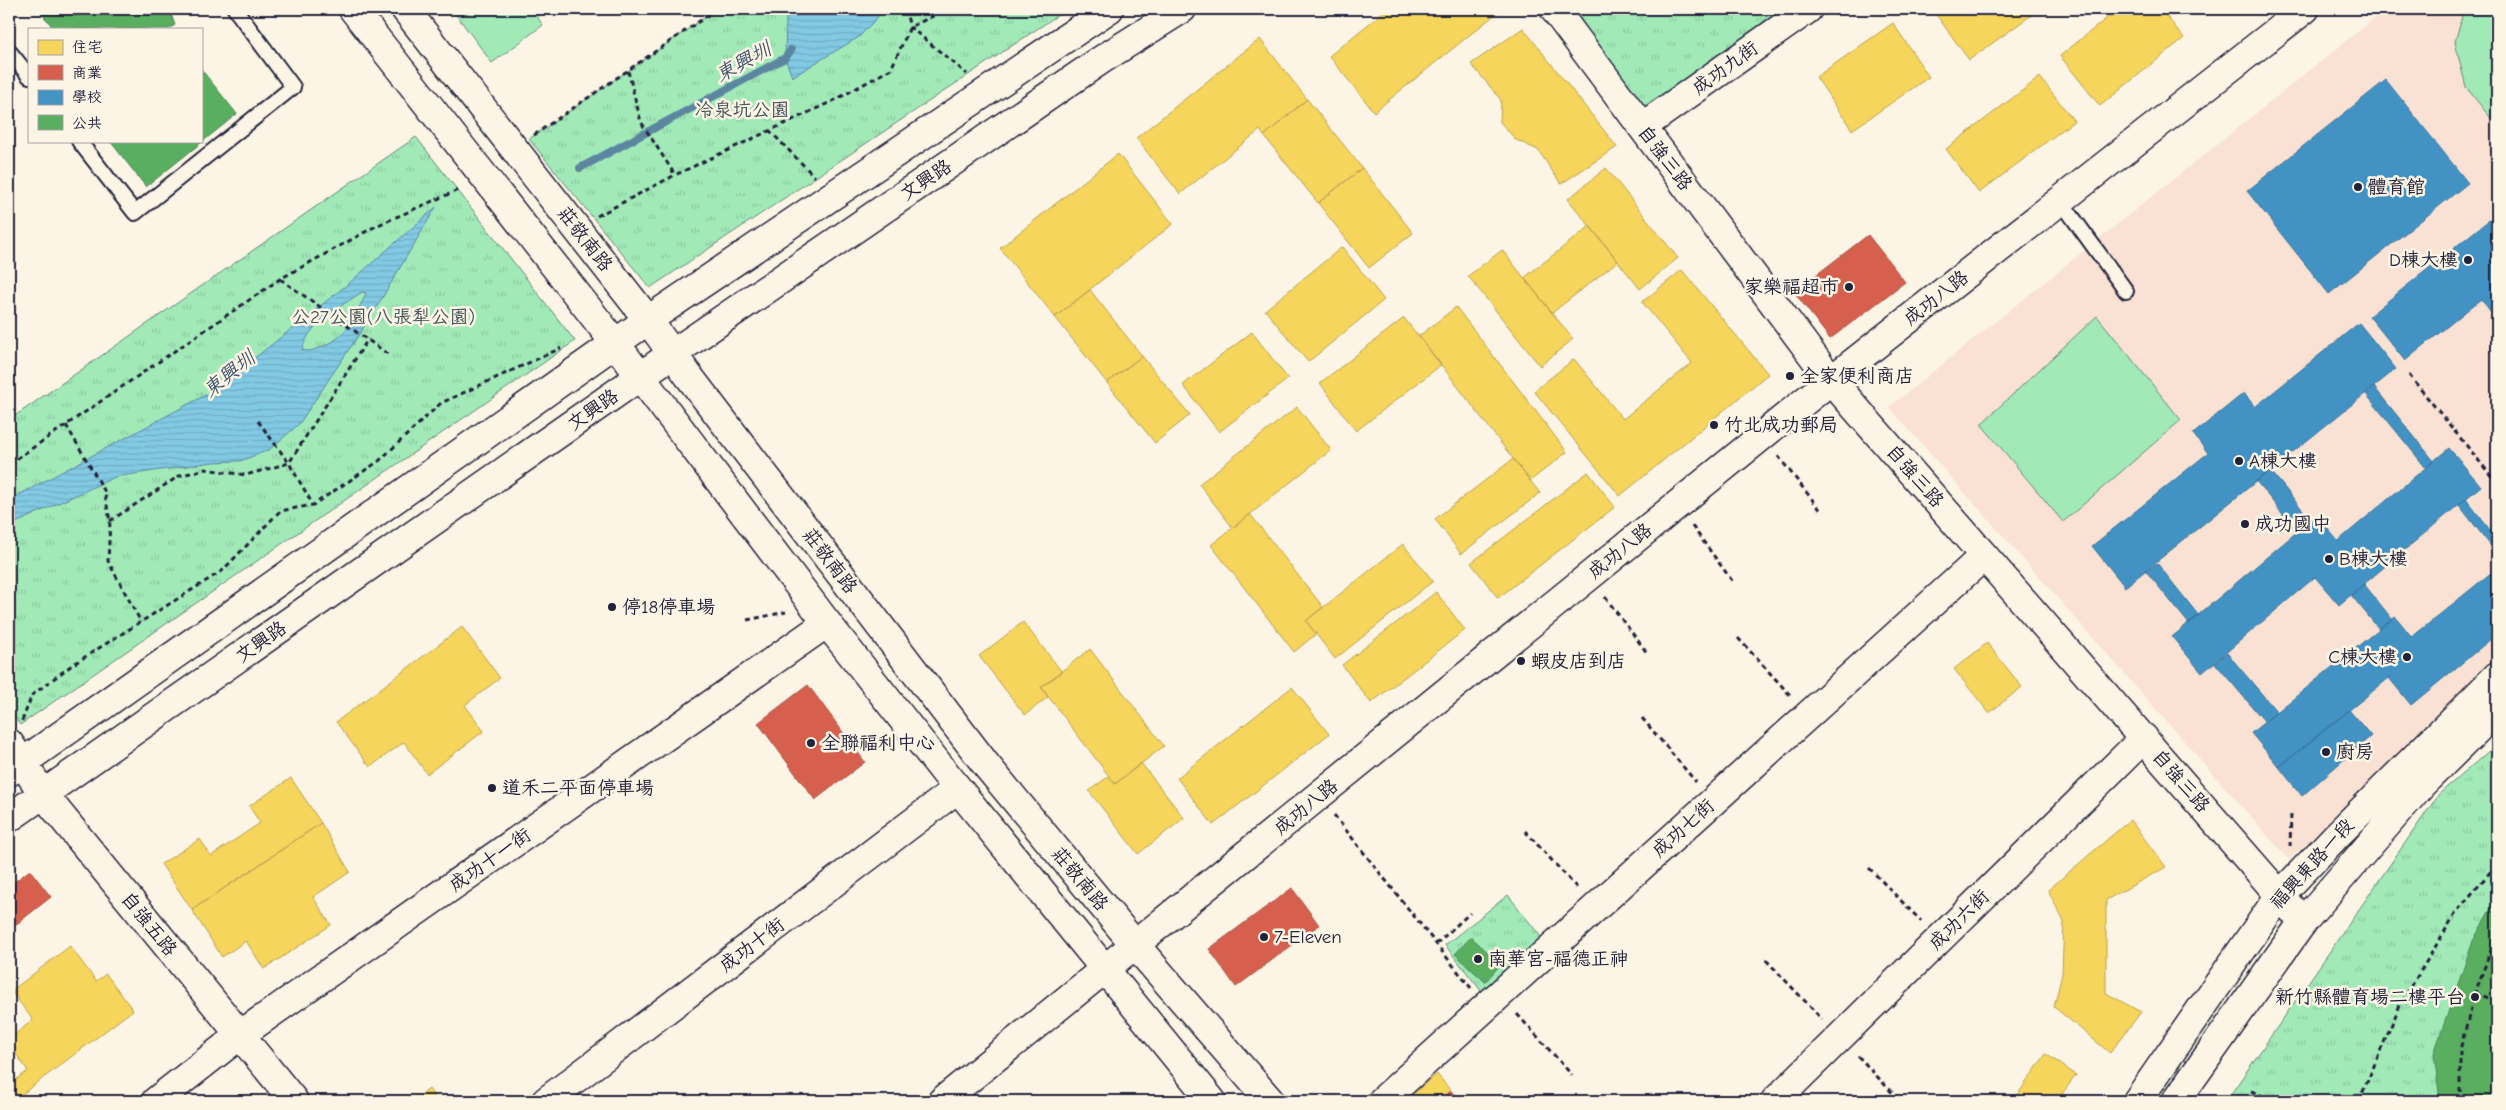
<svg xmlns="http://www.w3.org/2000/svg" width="2506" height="1110" font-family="'Comic Neue','LXGW WenKai TC',sans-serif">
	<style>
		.built { fill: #f9e2d4 }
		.grass { fill: #a1eab8; stroke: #62867a }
		.park { fill: url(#park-tufts); stroke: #62867a }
		.water { fill: url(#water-rules); stroke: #5c86a0; fill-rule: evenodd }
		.homes { fill: #f6d55c; stroke: #b69f52 }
		.shops { fill: #d6604d; stroke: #a04d48 }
		.schools { fill: #4393c3; stroke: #39719a }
		.public { fill: #5aae61; stroke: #498456 }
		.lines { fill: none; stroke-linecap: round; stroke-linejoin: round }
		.stream { stroke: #5c86a0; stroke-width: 8 }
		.service-casing { stroke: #22223b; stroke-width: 18 }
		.minor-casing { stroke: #22223b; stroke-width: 31 }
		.tertiary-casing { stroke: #22223b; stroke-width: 31 }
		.path { stroke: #22223b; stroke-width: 3; stroke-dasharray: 5 4; stroke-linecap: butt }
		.service { stroke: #fcf5e5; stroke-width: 14 }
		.minor { stroke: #fcf5e5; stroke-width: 28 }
		.tertiary { stroke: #fcf5e5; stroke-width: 28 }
		.poi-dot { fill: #22223b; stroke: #fcf5e5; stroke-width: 2 }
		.labels { text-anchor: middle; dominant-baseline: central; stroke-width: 5; stroke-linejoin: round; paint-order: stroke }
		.street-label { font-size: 19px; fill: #22223b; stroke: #fcf5e5 }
		.park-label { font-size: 19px; fill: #42545a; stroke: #fcf5e5 }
		.poi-label { font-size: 19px; fill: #22223b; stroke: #fcf5e5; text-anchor: start }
		.water-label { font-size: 20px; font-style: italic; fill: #3f546d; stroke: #fcf5e5 }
	</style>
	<defs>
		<pattern id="park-tufts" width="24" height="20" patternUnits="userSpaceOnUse" patternTransform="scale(1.25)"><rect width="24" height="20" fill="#a1eab8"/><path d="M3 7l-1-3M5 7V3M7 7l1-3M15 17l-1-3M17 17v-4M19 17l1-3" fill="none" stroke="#8ac89f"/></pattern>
		<pattern id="water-rules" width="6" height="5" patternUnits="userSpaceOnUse" patternTransform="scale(1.25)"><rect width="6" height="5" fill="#82c9e3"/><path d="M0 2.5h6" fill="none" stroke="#70acc4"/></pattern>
	</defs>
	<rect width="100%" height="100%" fill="#fcf5e5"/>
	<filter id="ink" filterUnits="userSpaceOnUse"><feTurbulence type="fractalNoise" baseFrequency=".02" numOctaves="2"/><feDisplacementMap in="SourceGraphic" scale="10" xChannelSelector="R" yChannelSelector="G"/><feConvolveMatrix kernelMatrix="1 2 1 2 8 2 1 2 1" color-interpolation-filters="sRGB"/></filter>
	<g filter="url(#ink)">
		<path class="built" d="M 2386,9 L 2497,9 L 2497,663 L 2289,860 L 1889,407 Z"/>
		<path class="grass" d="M 452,9 L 531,9 L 543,25 L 492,63 Z
			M 2464,9 L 2497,9 L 2497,126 L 2466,87 L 2455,42 Z
			M 2097,316 L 2181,420 L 2063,522 L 1981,424 Z"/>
		<path class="park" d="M 717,9 L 1067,9 L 650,288 L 529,139 Z
			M 1554,9 L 1808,9 L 1642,127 Z
			M 416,137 L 575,341 L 20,725 L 9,710 L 9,420 Z
			M 2497,744 L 2497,1101 L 2226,1101 L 2439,794 Z
			M 1508,895 L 1548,946 L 1486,997 L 1445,945 Z"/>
		<path class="water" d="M 793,9 L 885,9 L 859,37 L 792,77 L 785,58 L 786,17 Z
			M 436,207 L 372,315 L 299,424 L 269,450 L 240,461 L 213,462 L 115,477 L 9,526 L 9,500 L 213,391 L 348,284 ZM 362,292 L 366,293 L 364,298 C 353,319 345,339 321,347 C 314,350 309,352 302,350 C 310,321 339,308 362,292 Z"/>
		<path class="homes" d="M 1387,9 L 1494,9 L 1497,13 L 1374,112 L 1329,56 Z
			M 1932,9 L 2040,9 L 1969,60 Z
			M 2118,9 L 2161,9 L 2184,38 L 2100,106 L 2060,56 Z
			M 1893,23 L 1929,77 L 1852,130 L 1816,77 Z
			M 1523,28 L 1617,147 L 1561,184 L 1538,150 L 1516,140 L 1500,122 L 1501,100 L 1471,64 Z
			M 1260,39 L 1307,99 L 1264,136 L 1260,130 L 1180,194 L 1136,138 Z
			M 2040,77 L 2074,121 L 1979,193 L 1946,149 Z
			M 1307,99 L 1362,168 L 1318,203 L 1264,136 Z
			M 1118,154 L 1173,224 L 1055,317 L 1000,248 Z
			M 1362,168 L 1413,233 L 1369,268 L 1318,203 Z
			M 1606,168 L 1678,258 L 1640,289 L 1568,199 Z
			M 1590,226 L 1618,261 L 1552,313 L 1524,278 Z
			M 1342,247 L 1384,300 L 1308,362 L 1265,310 Z
			M 1502,250 L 1573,339 L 1540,366 L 1468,276 Z
			M 1682,270 L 1768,374 L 1620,496 L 1534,391 L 1574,359 L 1623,419 L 1692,363 L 1642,302 Z
			M 1090,290 L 1142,356 L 1107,383 L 1055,317 Z
			M 1456,307 L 1567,452 L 1530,481 L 1419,336 Z
			M 1404,318 L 1441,365 L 1356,431 L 1320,383 Z
			M 1252,332 L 1288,379 L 1219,432 L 1183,385 Z
			M 1142,356 L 1190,415 L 1155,443 L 1107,383 Z
			M 1297,407 L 1331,450 L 1233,528 L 1199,484 Z
			M 1513,459 L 1540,493 L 1461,554 L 1435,519 Z
			M 1588,472 L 1615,507 L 1498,598 L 1471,563 Z
			M 1250,514 L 1323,607 L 1306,621 L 1316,634 L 1294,652 L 1211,545 Z
			M 1403,544 L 1433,581 L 1335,659 L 1306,621 Z
			M 1436,592 L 1465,630 L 1371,703 L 1342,665 Z
			M 1023,622 L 1062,672 L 1041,687 L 1048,697 L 1025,715 L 979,656 Z
			M 462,627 L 500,678 L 465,705 L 484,731 L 427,774 L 404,742 L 370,767 L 336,722 Z
			M 1987,643 L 2022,687 L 1989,713 L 1954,669 Z
			M 1090,649 L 1164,746 L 1115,784 L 1041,687 Z
			M 1292,687 L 1329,734 L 1213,825 L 1177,778 Z
			M 1141,763 L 1184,818 L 1138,854 L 1089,791 L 1109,776 L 1115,784 Z
			M 291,778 L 321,823 L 192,910 L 161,864 L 200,839 L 211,856 L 260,823 L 249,806 Z
			M 2130,820 L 2166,867 L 2106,900 L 2106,993 L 2141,1012 L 2110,1053 L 2054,1007 L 2062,974 L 2064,922 L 2048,890 Z
			M 321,823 L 350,872 L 313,897 L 331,925 L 264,969 L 246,941 L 222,957 L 192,910 Z
			M 70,946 L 96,981 L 106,974 L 133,1010 L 13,1101 L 9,1101 L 9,1076 L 13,1082 L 28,1071 L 9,1044 L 9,1039 L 33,1020 L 11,991 Z
			M 2046,1054 L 2076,1075 L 2057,1101 L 2013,1101 Z
			M 1437,1074 L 1451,1091 L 1438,1101 L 1404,1101 Z
			M 429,1089 L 438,1101 L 413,1101 Z"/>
		<path class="shops" d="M 1868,235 L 1905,282 L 1830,339 L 1794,292 Z
			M 808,685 L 865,762 L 815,800 L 758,723 Z
			M 30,870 L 51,897 L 9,930 L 9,886 Z
			M 1292,888 L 1319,925 L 1236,987 L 1209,949 Z
			M 1451,1091 L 1460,1101 L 1438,1101 Z"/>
		<path class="schools" d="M 2386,80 L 2468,183 L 2329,294 L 2247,191 Z
			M 2494,216 L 2497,220 L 2497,320 L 2481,299 L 2405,361 L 2369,316 Z
			M 2359,323 L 2396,369 L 2125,587 L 2092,546 L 2208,453 L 2193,434 L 2244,393 L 2255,407 Z
			M 2374,387 L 2434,461 L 2426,468 L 2366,394 Z
			M 2449,448 L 2481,486 L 2339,605 L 2315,577 L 2202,673 L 2172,637 L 2311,520 L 2317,516 L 2338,541 Z
			M 2270,470 L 2311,520 L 2297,532 L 2256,481 Z
			M 2466,499 L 2497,539 L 2497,554 L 2459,505 Z
			M 2157,563 L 2199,616 L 2189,624 L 2146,571 Z
			M 2497,568 L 2497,634 L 2411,705 L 2389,678 L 2279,767 L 2251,733 L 2395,616 L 2412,637 Z
			M 2364,584 L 2392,619 L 2379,629 L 2351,595 Z
			M 2227,653 L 2277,712 L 2265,722 L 2215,663 Z
			M 2349,710 L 2371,736 L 2302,796 L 2279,767 Z"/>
		<path class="public" d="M 38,9 L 169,9 L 175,25 L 169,29 L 54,29 Z
			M 201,69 L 237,114 L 146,187 L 110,141 L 201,141 Z
			M 2497,897 L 2497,1101 L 2440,1101 L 2434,1053 L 2473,941 Z
			M 1471,937 L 1501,964 L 1485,982 L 1455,954 Z"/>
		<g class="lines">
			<path class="stream" d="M 580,168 L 785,58 L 791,50"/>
			<g class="service-casing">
				<path id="service" d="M 9,51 L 29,76
					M 79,141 L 135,213 L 293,87 L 235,9
					M 2060,200 L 2126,291"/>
			</g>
			<g class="minor-casing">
				<path id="minor" d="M 1554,9 L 1831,380 L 2303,922
					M 1642,127 L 1808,9
					M 9,743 L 44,795 L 294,1101
					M 156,1101 L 240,1035 L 827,623
					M 546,1101 L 957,789
					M 942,1101 L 1831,380 L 2305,9
					M 1382,1101 L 1984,556
					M 1775,1101 L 2144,738"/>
			</g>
			<g class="tertiary-casing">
				<path id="tertiary" d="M 353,9 L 615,343 L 827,623 L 946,774 L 1212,1101
					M 405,9 L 648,320 L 688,375 L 987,766 L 1136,946 L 1270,1101
					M 9,772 L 648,320 L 1109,9
					M 9,818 L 672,354 L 1101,60 L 1182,9
					M 2137,1101 L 2280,895 L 2336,836 L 2497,676
					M 2176,1101 L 2303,922 L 2421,785 L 2497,710"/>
			</g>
			<path class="path" d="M 905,9 L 910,27 L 967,74
				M 628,71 L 641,122 L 675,175
				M 769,130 L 815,177
				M 534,135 L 717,9
				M 597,216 L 675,175 L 835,100 L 891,69 L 910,27 L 948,9
				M 280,279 L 388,354
				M 2409,375 L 2497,483
				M 258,421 L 289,463 L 313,505
				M 66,425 L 104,490 L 110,521 L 108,561 L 141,622
				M 1778,456 L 1822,512
				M 9,464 L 280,279 L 376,226 L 458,190
				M 110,521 L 179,476 L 205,469 L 246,475 L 289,463 L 368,339
				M 1692,526 L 1733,582
				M 1605,597 L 1648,654
				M 747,620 L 786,612
				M 1738,638 L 1791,696
				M 1642,718 L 1696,782
				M 22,721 L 32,695 L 72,665 L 222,571 L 280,511 L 313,505 L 379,461 L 441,403 L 561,348
				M 1334,815 L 1471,988
				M 1525,831 L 1578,889
				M 2290,847 L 2291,813
				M 1869,868 L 1921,921
				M 1436,944 L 1470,913
				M 1766,960 L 1822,1019
				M 2475,993 L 2497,1001
				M 1517,1014 L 1572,1075
				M 1858,1056 L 1900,1101
				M 2251,1091 L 2274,1101
				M 2359,1101 L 2400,1005 L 2457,911 L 2497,864
				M 2460,1101 L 2460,1050 L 2475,993 L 2497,934"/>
			<use href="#service" class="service"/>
			<use href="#minor" class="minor"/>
			<use href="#tertiary" class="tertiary"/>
		</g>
	</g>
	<g class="poi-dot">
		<circle cx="2358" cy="187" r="5"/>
		<circle cx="2468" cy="260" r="5"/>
		<circle cx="1849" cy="287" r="5"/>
		<circle cx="1790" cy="376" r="5"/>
		<circle cx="1714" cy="425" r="5"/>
		<circle cx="2239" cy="461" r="5"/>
		<circle cx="2245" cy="524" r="5"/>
		<circle cx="2329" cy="559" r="5"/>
		<circle cx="612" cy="607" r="5"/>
		<circle cx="2407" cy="657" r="5"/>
		<circle cx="1521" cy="661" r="5"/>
		<circle cx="811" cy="743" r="5"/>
		<circle cx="2326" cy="752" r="5"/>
		<circle cx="492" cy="788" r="5"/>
		<circle cx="1264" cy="937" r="5"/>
		<circle cx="1478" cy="959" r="5"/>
		<circle cx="2475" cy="997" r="5"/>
	</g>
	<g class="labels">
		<g class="street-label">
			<text transform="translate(1725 68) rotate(-36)">成功九街</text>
			<text transform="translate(1665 158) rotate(53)">自強三路</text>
			<text transform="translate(926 180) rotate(-34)">文興路</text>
			<text transform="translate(585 239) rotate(52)">莊敬南路</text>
			<text transform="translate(1936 298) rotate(-38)">成功八路</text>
			<text transform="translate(593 410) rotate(-35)">文興路</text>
			<text transform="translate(1915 476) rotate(49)">自強三路</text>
			<text transform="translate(1620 551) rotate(-39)">成功八路</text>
			<text transform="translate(830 561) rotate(53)">莊敬南路</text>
			<text transform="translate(261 642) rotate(-35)">文興路</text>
			<text transform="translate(2181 781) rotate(49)">自強三路</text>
			<text transform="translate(1306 807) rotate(-39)">成功八路</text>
			<text transform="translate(1683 828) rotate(-42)">成功七街</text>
			<text transform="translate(490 860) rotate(-35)">成功十一街</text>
			<text transform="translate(2312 864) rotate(-48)">福興東路一段</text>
			<text transform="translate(1080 879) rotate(50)">莊敬南路</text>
			<text transform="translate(1959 920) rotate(-45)">成功六街</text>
			<text transform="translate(149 924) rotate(51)">自強五路</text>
			<text transform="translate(752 945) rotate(-37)">成功十街</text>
		</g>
		<g class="park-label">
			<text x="742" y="110">冷泉坑公園</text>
			<text x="383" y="317">公27公園(八張犁公園)</text>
		</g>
		<g class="poi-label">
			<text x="2368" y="187">體育館</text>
			<text x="2458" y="260" text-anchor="end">D棟大樓</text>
			<text x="1839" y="287" text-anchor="end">家樂福超市</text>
			<text x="1800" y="376">全家便利商店</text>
			<text x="1724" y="425">竹北成功郵局</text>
			<text x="2249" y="461">A棟大樓</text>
			<text x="2255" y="524">成功國中</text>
			<text x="2339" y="559">B棟大樓</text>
			<text x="622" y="607">停18停車場</text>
			<text x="2397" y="657" text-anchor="end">C棟大樓</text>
			<text x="1531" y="661">蝦皮店到店</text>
			<text x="821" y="743">全聯福利中心</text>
			<text x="2336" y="752">廚房</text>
			<text x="502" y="788">道禾二平面停車場</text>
			<text x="1274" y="937">7-Eleven</text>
			<text x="1488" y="959">南華宮-福德正神</text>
			<text x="2465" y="997" text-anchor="end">新竹縣體育場二樓平台</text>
		</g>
		<g class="water-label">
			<text transform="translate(743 62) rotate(-29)">東興圳</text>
			<text transform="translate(229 374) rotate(-39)">東興圳</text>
		</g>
	</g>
	<rect width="2506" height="1110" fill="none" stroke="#fcf5e5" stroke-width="30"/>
	<rect x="15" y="15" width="2476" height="1080" fill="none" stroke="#22223b" stroke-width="2" filter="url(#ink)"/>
	<rect x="28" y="28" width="175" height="115" fill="#fcf5e5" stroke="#a5a1a1"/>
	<rect x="38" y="40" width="25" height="15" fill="#f6d55c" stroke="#a5a1a1"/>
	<text x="72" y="52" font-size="15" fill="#22223b">住宅</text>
	<rect x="38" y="65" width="25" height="15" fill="#d6604d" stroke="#a5a1a1"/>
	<text x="72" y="78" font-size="15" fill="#22223b">商業</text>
	<rect x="38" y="90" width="25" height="15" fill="#4393c3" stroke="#a5a1a1"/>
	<text x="72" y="102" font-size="15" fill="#22223b">學校</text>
	<rect x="38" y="115" width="25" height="15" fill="#5aae61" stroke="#a5a1a1"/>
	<text x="72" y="128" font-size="15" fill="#22223b">公共</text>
</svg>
